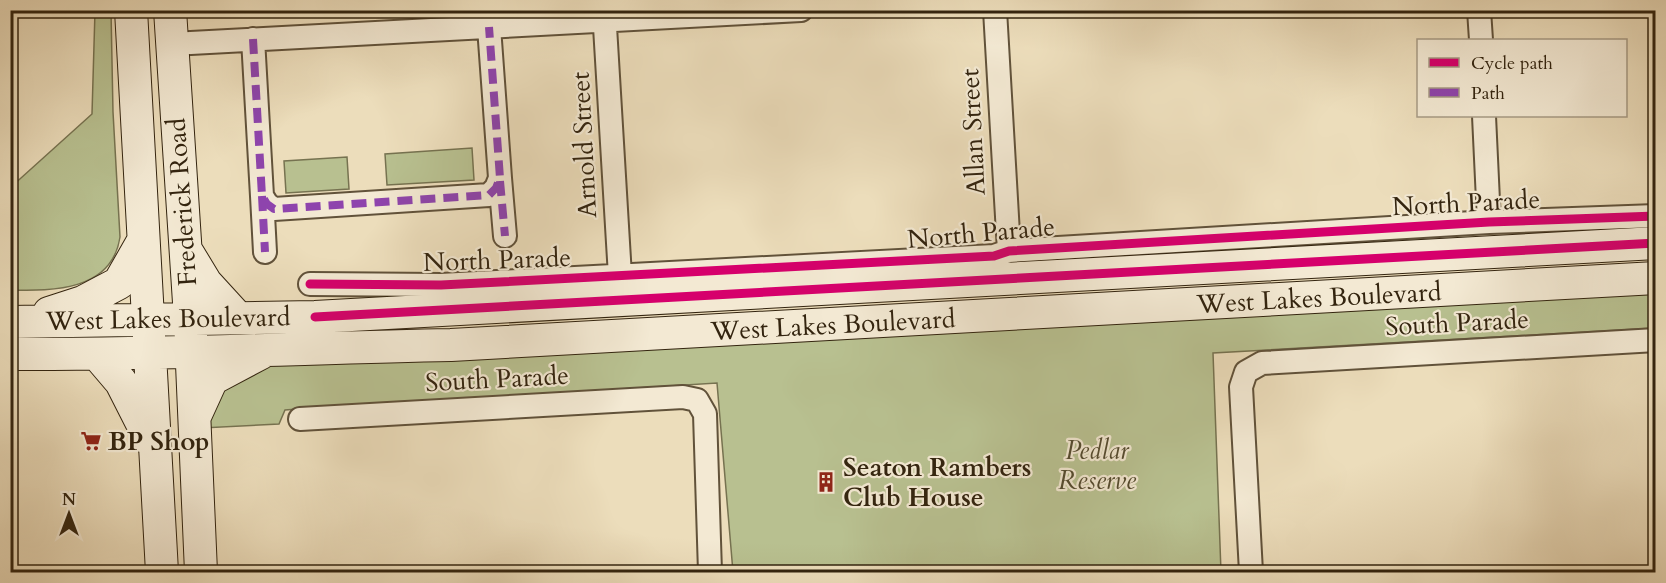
<svg xmlns="http://www.w3.org/2000/svg" width="1666" height="583" font-family="Cardo,serif">
	<style>
		.green { fill: #b8c090; stroke: #767250; stroke-width: 1.5 }
		.lines { fill: none; stroke-linecap: round; stroke-linejoin: round }
		.street-casing { stroke: #61523a; stroke-width: 26 }
		.secondary-casing { stroke: #33240f; stroke-width: 34 }
		.street { stroke: #f3e9d3; stroke-width: 22 }
		.secondary { stroke: #f3e9d3; stroke-width: 32 }
		.quiet { stroke: #8e44ad; stroke-width: 8; stroke-dasharray: 15 8; stroke-linecap: butt }
		.cycleway-casing { stroke: #f3e9d3; stroke-width: 13 }
		.cycleway { stroke: #d6006c; stroke-width: 9 }
		.labels { text-anchor: middle; dominant-baseline: central; stroke-width: 4.5; stroke-linejoin: round; paint-order: stroke }
		.street-label { font-size: 26px; fill: #33240f; stroke: #f3e9d3 }
		.poi-label { font-size: 26px; font-weight: bold; fill: #33240f; stroke: #f3e9d3; text-anchor: start }
		.park-label { font-size: 26px; font-style: italic; fill: #544b2f; stroke: #f3e9d3 }
	</style>
	<rect width="100%" height="100%" fill="#ecddbb"/>
	<filter id="stains"><feTurbulence type="fractalNoise" baseFrequency=".00333" numOctaves="4"/><feColorMatrix values="0 0 0 0 .2 0 0 0 0 .09 0 0 0 0 .02 0 0 0 .5 -.17"/></filter>
	<radialGradient id="worn" r=".72"><stop offset=".6" stop-color="#630" stop-opacity="0"/><stop offset="1" stop-color="#630" stop-opacity=".3"/></radialGradient>
	<path class="green" d="M 95,11 L 111,11 L 113,112 L 120,237 C 112,291 53,291 11,290 L 11,187 L 92,114 Z
		M 472,148 L 474,180 L 387,185 L 385,154 Z
		M 347,157 L 349,189 L 286,193 L 284,161 Z
		M 1655,289 L 1655,328 L 1213,353 L 1221,572 L 733,572 L 717,383 L 298,409 L 285,410 L 279,424 L 202,428 L 214,391 L 273,363 Z"/>
	<g class="lines">
		<g class="street-casing">
			<path id="street" d="M 604,10 L 620,276
				M 995,10 L 1009,251
				M 1479,10 L 1481,40
				M 253,39 L 262,196 L 267,204 L 274,209 L 489,195 L 496,188 L 500,178 L 489,27
				M 172,44 L 801,10
				M 1484,116 L 1489,222
				M 500,178 L 505,236
				M 262,196 L 265,252
				M 310,284 L 441,285 L 994,256 L 1009,251 L 1489,222 L 1656,216
				M 300,419 L 683,397 L 697,400 L 705,414 L 710,572
				M 1251,572 L 1241,387 L 1246,372 L 1262,363 L 1656,340"/>
		</g>
		<g class="secondary-casing">
			<path id="secondary" d="M 131,10 L 162,572
				M 170,10 L 190,318 L 201,572
				M 186,250 L 206,283 L 238,318
				M 49,313 L 83,302 L 119,283 L 143,241
				M 10,322 L 315,317 L 1656,243
				M 10,354 C 157,355 304,348 451,345 L 1656,278
				M 98,355 L 121,382 L 151,441
				M 196,414 L 212,379 L 261,353"/>
		</g>
		<use href="#street" class="street"/>
		<use href="#secondary" class="secondary"/>
		<path class="quiet" d="M 253,39 L 262,196 L 267,204 L 274,209 L 489,195 L 496,188 L 500,178 L 489,27
			M 500,181 L 505,236
			M 262,196 L 265,252"/>
		<g class="cycleway-casing">
			<path id="cycleway" d="M 310,284 L 441,285 L 994,256 L 1009,251 L 1489,222 L 1656,216
				M 315,317 L 1656,243"/>
		</g>
		<use href="#cycleway" class="cycleway"/>
	</g>
	<defs>
		<g id="supermarket-bare" transform="scale(1.62)"><path d="M-6-5.5h2.5l.6 2H6L4.5 2H-2.5L-4.4-4H-6ZM-1.5 3.2a1.3 1.3 0 1 0 .1 0ZM3 3.2a1.3 1.3 0 1 0 .1 0Z" fill="#8f2418" stroke="#f3e9d3" stroke-width="2.5" paint-order="stroke"/></g>
		<g id="building-bare" transform="scale(1.62)"><path d="M-4-6H4V6H1V3H-1V6H-4ZM-2.5-4.3h1.7v1.8h-1.7ZM.8-4.3h1.7v1.8H.8ZM-2.5-1h1.7V.8h-1.7ZM.8-1h1.7V.8H.8Z" fill="#8f2418" stroke="#f3e9d3" stroke-width="2.5" paint-order="stroke"/></g>
	</defs>
	<g fill-rule="evenodd">
		<use href="#supermarket-bare" x="91" y="441"/>
		<use href="#building-bare" x="826" y="482"/>
	</g>
	<g class="labels">
		<g class="street-label">
			<text transform="translate(973 132) rotate(-93)">Allan Street</text>
			<text transform="translate(584 145) rotate(-93)">Arnold Street</text>
			<text transform="translate(182 202) rotate(-94)">Frederick Road</text>
			<text transform="translate(1466 203) rotate(-3)">North Parade</text>
			<text transform="translate(981 233) rotate(-5)">North Parade</text>
			<text transform="translate(497 260) rotate(-2)">North Parade</text>
			<text transform="translate(1319 298) rotate(-3)">West Lakes Boulevard</text>
			<text transform="translate(168 319) rotate(-1)">West Lakes Boulevard</text>
			<text transform="translate(1457 323) rotate(-3)">South Parade</text>
			<text transform="translate(833 325) rotate(-3)">West Lakes Boulevard</text>
			<text transform="translate(497 379) rotate(-3)">South Parade</text>
		</g>
		<g class="poi-label">
			<text x="108" y="441">BP Shop</text>
			<text x="843" y="467">Seaton Rambers<tspan x="843" dy="30">Club House</tspan></text>
		</g>
		<g class="park-label">
			<text x="1097" y="450">Pedlar<tspan x="1097" dy="30">Reserve</tspan></text>
		</g>
	</g>
	<rect width="1666" height="583" fill="none" stroke="#ecddbb" stroke-width="36"/>
	<rect x="12" y="12" width="1642" height="559" fill="none" stroke="#33240f" stroke-width="3"/>
	<rect x="18" y="18" width="1630" height="547" fill="none" stroke="#33240f" stroke-width="1.5"/>
	<rect x="1417" y="39" width="210" height="78" fill="#f3e9d3" stroke="#a69a85" stroke-width="1.5"/>
	<rect x="1429" y="58" width="30" height="9" fill="#d6006c" stroke="#a69a85" stroke-width="1.5"/>
	<text x="1471" y="69" font-size="18" fill="#33240f">Cycle path</text>
	<rect x="1429" y="88" width="30" height="9" fill="#8e44ad" stroke="#a69a85" stroke-width="1.5"/>
	<text x="1471" y="99" font-size="18" fill="#33240f">Path</text>
	<g transform="translate(69 514)" stroke="#f3e9d3" stroke-width="4.5" paint-order="stroke">
	<path d="M0-4.5L10 22L0 15L-10 22Z" fill="#33240f"/>
	<text y="-9" font-size="16" font-weight="bold" text-anchor="middle" fill="#33240f">N</text>
	</g>
	<rect width="100%" height="100%" filter="url(#stains)"/>
	<rect width="100%" height="100%" fill="url(#worn)"/>
</svg>
